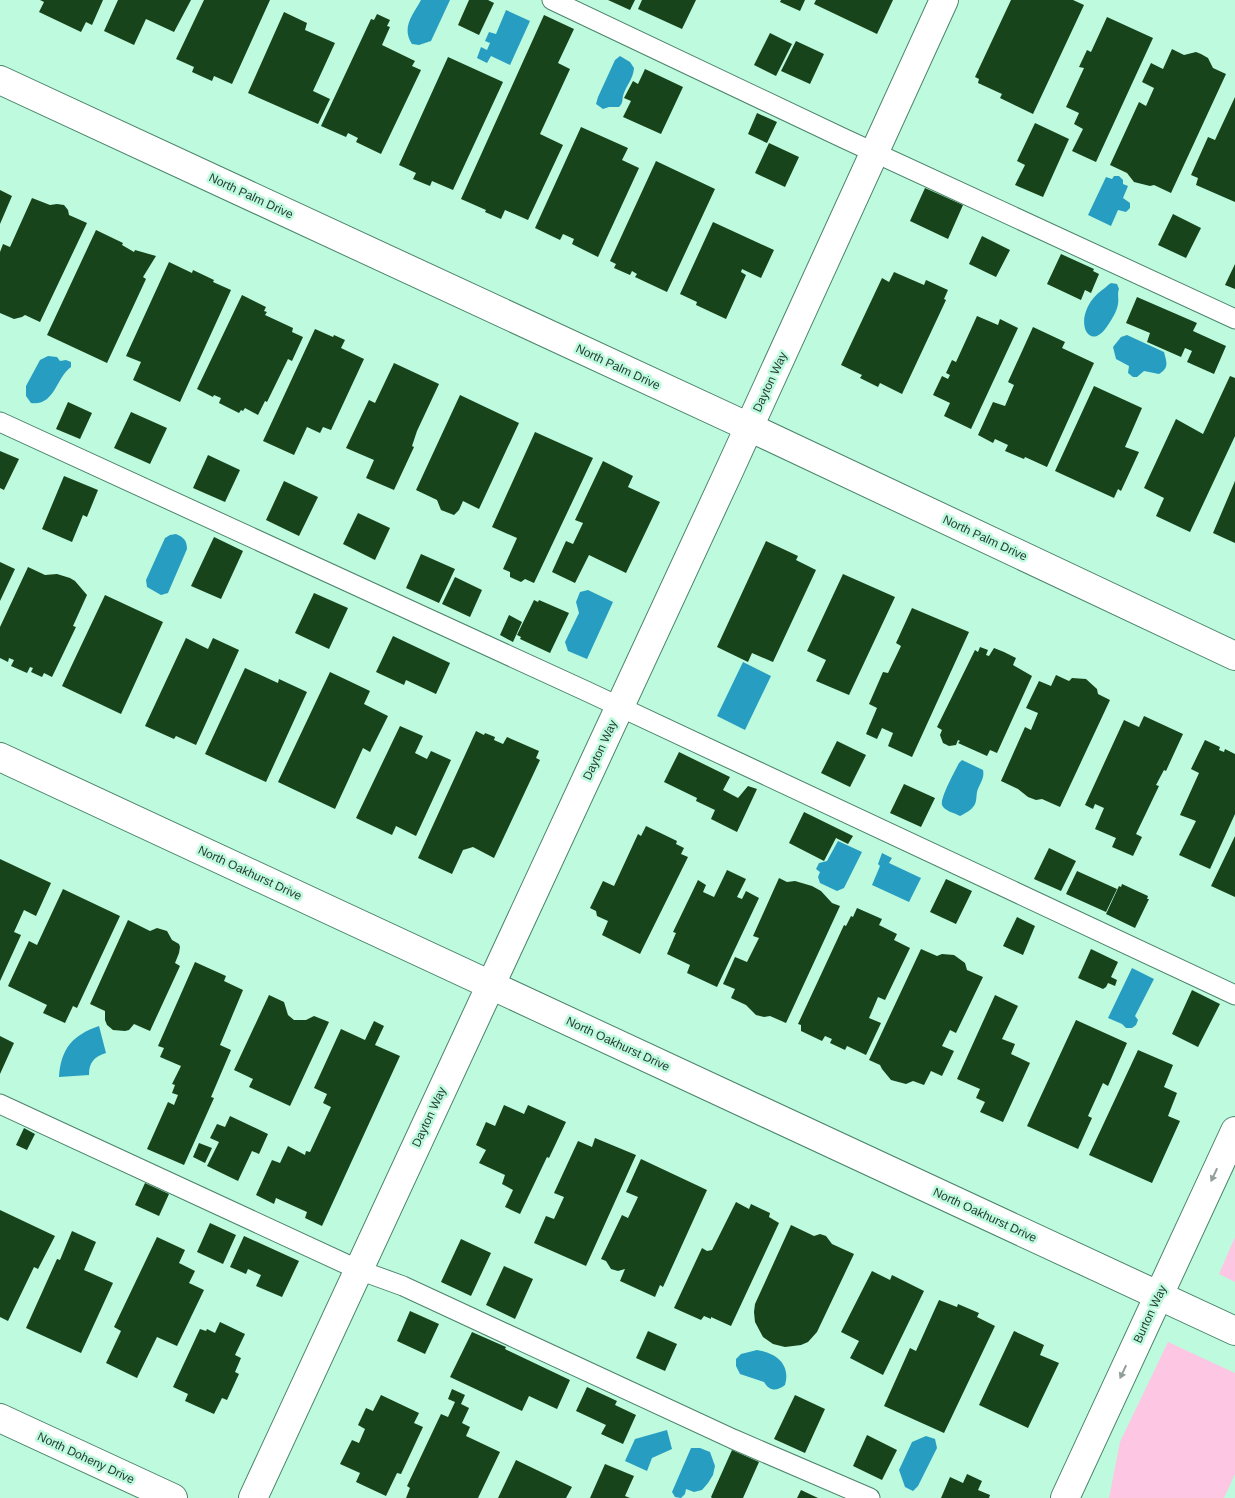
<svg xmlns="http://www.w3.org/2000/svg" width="1235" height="1498" font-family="Helvetica,sans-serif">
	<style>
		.green { fill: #fdc7e4 }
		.water { fill: #279dc2 }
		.building { fill: #17441a }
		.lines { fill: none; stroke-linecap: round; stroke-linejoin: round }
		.lane-casing { stroke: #4b846b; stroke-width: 21 }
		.street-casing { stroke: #4b846b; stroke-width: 30 }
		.secondary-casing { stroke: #4b846b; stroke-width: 30 }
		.lane { stroke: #fff; stroke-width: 19 }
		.street { stroke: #fff; stroke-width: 28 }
		.secondary { stroke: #fff; stroke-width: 28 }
		.oneway { fill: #929e99 }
		.labels { text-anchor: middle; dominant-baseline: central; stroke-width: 5; stroke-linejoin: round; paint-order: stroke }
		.street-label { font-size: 12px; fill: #253d33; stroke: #befade }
	</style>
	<rect width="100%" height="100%" fill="#befade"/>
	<path class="green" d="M 1235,1237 L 1235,1282 L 1219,1274 Z
		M 1168,1342 L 1235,1373 L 1235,1474 L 1224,1498 L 1109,1498 L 1120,1442 Z"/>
	<path class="water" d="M 421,0 L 450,0 L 431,41 L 419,45 L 412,44 C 401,27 413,15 421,0 Z
		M 506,10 L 530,21 L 510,65 L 491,56 L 487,63 L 477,58 L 481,47 L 487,50 L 490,43 L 485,41 L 489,32 L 496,34 Z
		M 620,56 L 630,62 L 634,68 C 633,80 626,85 623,96 C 622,101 623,103 619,107 L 609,107 L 603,109 L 596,104 L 598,97 L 615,60 Z
		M 1114,176 L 1119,176 L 1123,180 L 1123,184 L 1128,186 L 1123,198 L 1130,203 L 1130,208 L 1126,212 L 1118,210 L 1111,226 L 1088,215 L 1106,177 L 1112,179 Z
		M 1111,283 L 1117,284 L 1119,289 C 1117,294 1119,298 1118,304 C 1117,311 1112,319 1108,325 C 1088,357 1069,315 1102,290 C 1106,288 1107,285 1111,283 Z
		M 1127,335 L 1164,352 C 1167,363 1169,368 1159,374 L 1144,371 L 1137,377 L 1133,377 L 1128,373 L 1129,366 L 1116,359 L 1113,347 L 1121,337 Z
		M 48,356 L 57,357 L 60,361 L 66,360 L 71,362 L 71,367 C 55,379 55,406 31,403 L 26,396 L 26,386 L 40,360 Z
		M 176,534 C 183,537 187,540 187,549 L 168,593 L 161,595 L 147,587 L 146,580 L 165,538 L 170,535 Z
		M 588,590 L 613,602 L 587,659 L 568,651 L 565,642 L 579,613 L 576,602 L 580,592 Z
		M 743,662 L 771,676 L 745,730 L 717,716 Z
		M 962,760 L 983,770 C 985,779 979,784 977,792 C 976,797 977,803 973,807 C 971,810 964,814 960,816 C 955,813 944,811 942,805 C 940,798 955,771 959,763 Z
		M 838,841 L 862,852 L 844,888 L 837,891 L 820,883 L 818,877 L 820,872 L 816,869 L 819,863 L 827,861 Z
		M 882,853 L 892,858 L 889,863 L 921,878 L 909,902 L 872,885 L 880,866 L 878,864 Z
		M 1132,968 L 1154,979 L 1135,1016 L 1138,1020 L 1136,1025 L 1132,1028 L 1126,1028 L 1122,1024 L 1108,1018 Z
		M 99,1026 L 106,1053 C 94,1057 89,1062 89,1075 L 59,1077 C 61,1048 73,1035 99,1026 Z
		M 757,1350 C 776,1353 791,1364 785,1385 C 777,1391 770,1392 764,1382 L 740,1374 L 736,1366 L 736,1359 L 741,1354 Z
		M 667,1430 L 672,1449 L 652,1458 L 647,1471 L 625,1461 L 635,1439 Z
		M 926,1436 L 935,1439 L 937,1448 L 918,1486 L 913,1491 L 905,1487 L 899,1470 L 912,1442 Z
		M 691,1448 L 700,1448 L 710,1452 L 715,1466 L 713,1475 L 708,1483 L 702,1490 L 694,1492 L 686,1489 L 685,1494 L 681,1498 L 675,1497 L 672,1492 Z"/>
	<path class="building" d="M 40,0 L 103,0 L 92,25 L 86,22 L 81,32 L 39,12 L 44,2 Z
		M 118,0 L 191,0 L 174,32 L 146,19 L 134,45 L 104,31 Z
		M 204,0 L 270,0 L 232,84 L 214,76 L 212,81 L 192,72 L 194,67 L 176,59 Z
		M 469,0 L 488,0 L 494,3 L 479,35 L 458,25 Z
		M 608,0 L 635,0 L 630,10 Z
		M 642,0 L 696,0 L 682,29 L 638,9 Z
		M 781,0 L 805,0 L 800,11 L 780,2 Z
		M 816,0 L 893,0 L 877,34 L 814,4 Z
		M 1011,0 L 1073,0 L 1084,5 L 1033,114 L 1000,98 L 1002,94 L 978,83 L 979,79 L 975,77 Z
		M 284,12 L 307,23 L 305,30 L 335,43 L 313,91 L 330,99 L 318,124 L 248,93 Z
		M 377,14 L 390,20 L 387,26 L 390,27 L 382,45 L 415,61 L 412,66 L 421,70 L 381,154 L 356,142 L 358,138 L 348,133 L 346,137 L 321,126 L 371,19 L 374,20 Z
		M 544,15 L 574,29 L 558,63 L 570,69 L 540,134 L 563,145 L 528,220 L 505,210 L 501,219 L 485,212 L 486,210 L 461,199 Z
		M 1107,17 L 1153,38 L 1096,162 L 1072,151 L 1083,129 L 1074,124 L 1079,113 L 1066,107 L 1084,68 L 1079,67 L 1087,50 L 1091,52 Z
		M 770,33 L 792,44 L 776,76 L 754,65 Z
		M 796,41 L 824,54 L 810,84 L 781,71 Z
		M 1172,49 L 1184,55 L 1196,52 L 1201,54 L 1208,58 L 1213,68 L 1226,74 L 1171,193 L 1154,185 L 1150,186 L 1134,182 L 1127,173 L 1110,165 L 1139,102 L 1146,106 L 1154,88 L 1142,82 L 1151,63 L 1163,69 Z
		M 448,57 L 503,82 L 453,190 L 432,181 L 430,186 L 413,179 L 416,173 L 399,165 Z
		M 645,69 L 683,87 L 661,134 L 623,117 L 631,101 L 624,98 L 633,81 L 638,84 Z
		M 1235,97 L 1235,202 L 1196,185 L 1198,178 L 1191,175 L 1208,137 L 1215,140 Z
		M 757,113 L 777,122 L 767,143 L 748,134 Z
		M 1035,123 L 1069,139 L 1043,197 L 1015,185 L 1025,165 L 1017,161 Z
		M 581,127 L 628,148 L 622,160 L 639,168 L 598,257 L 572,244 L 574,239 L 563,234 L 560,240 L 535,228 Z
		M 769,143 L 799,157 L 785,187 L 755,173 Z
		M 656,161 L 715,189 L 667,292 L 635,277 L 637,274 L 632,271 L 630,275 L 614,268 L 616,264 L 610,261 Z
		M 925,188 L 963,205 L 948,239 L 910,221 Z
		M 0,190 L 12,196 L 0,224 Z
		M 32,198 L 50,205 L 57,204 L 64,205 L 68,210 L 69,215 L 87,223 L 40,322 L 25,315 L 22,317 L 14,319 L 0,313 L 0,252 L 3,244 L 10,247 Z
		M 1173,214 L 1201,228 L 1186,258 L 1158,245 Z
		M 713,222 L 774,250 L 761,278 L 742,269 L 741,272 L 746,275 L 726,319 L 696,305 L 697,302 L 680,294 Z
		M 96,230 L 123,243 L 122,245 L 134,252 L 135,250 L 156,256 L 143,277 L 146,279 L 107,363 L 47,335 Z
		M 982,236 L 1010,250 L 996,277 L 969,264 Z
		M 1061,254 L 1094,269 L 1093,271 L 1099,274 L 1091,293 L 1085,290 L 1081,300 L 1047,284 Z
		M 169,262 L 192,273 L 193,270 L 214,280 L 213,282 L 231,290 L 180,402 L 133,380 L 141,362 L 126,356 Z
		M 1235,264 L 1235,289 L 1225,285 Z
		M 894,272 L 924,285 L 926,280 L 948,290 L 944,299 L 946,300 L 902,394 L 880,383 L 878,387 L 860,378 L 862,375 L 841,365 L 882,278 L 889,282 Z
		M 242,295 L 266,307 L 264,311 L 267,312 L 265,315 L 293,328 L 292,332 L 303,337 L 292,361 L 288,359 L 267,402 L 265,401 L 258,415 L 245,408 L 243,411 L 241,410 L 239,413 L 219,403 L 221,398 L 214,395 L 213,397 L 197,389 Z
		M 1137,297 L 1197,323 L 1193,331 L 1226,346 L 1214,374 L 1187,362 L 1192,351 L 1185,348 L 1181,357 L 1147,342 L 1150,333 L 1126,323 Z
		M 977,316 L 998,325 L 1000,319 L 1018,328 L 971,429 L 944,416 L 950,403 L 933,395 L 942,376 L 948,379 L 950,375 L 946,373 L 952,360 L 956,362 Z
		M 1033,327 L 1065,342 L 1062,348 L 1094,363 L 1047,467 L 1025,457 L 1024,459 L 1005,451 L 1008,445 L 995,439 L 993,443 L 978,435 L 993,402 L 1005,406 L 1014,385 L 1008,382 Z
		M 315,329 L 333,337 L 334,335 L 345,340 L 341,348 L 364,359 L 331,430 L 323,427 L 320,433 L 307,427 L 294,455 L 263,441 Z
		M 394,363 L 439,384 L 417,431 L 412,446 L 414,447 L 394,490 L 366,478 L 374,460 L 346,448 L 369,400 L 375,403 Z
		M 1230,376 L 1235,378 L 1235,436 L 1190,532 L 1156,516 L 1164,498 L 1144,488 L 1176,419 L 1203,434 Z
		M 1094,386 L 1142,408 L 1125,447 L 1139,452 L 1121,491 L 1118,489 L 1114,498 L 1055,471 Z
		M 460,395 L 519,423 L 479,509 L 463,501 L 459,510 L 454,515 L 441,510 L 437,500 L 416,490 Z
		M 68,402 L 92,413 L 80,439 L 56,429 Z
		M 131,412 L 167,428 L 150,464 L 114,448 Z
		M 535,432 L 593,458 L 534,583 L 525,579 L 521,582 L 510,577 L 510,572 L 503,569 L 517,538 L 492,527 Z
		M 0,451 L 19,459 L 4,490 L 0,488 Z
		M 208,455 L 240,470 L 225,502 L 193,488 Z
		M 603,461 L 633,476 L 628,487 L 660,502 L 626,573 L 589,555 L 575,583 L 552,572 L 566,541 L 573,544 L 583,523 L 575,520 Z
		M 64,476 L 98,490 L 87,517 L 83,515 L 72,542 L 42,529 Z
		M 284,481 L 318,497 L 299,536 L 266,520 Z
		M 1235,481 L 1235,543 L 1213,533 Z
		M 358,513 L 390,528 L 375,560 L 343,544 Z
		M 214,537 L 243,551 L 221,599 L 191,586 Z
		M 766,541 L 798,556 L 796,560 L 816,570 L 773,662 L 752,653 L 748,662 L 717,647 Z
		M 421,554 L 455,569 L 439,603 L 406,588 Z
		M 0,562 L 15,569 L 0,601 Z
		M 28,567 L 45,575 L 57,574 L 70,578 L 75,581 L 87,595 L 73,626 L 76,627 L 52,677 L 44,673 L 42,677 L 31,672 L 33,668 L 30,667 L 27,673 L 11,666 L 14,660 L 9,658 L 8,662 L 0,658 L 0,627 Z
		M 843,574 L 895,597 L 849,695 L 816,681 L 826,660 L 807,651 Z
		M 455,577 L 482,590 L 470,617 L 442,604 Z
		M 314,593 L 348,608 L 329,649 L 295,633 Z
		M 105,595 L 163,622 L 121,714 L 62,686 Z
		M 534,600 L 538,602 L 539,600 L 569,613 L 550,653 L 520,639 L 521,637 L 517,635 Z
		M 912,608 L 969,632 L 912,757 L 888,746 L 893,733 L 882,728 L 877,739 L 866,734 L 877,708 L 869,704 L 883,672 L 888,673 L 901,646 L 896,643 Z
		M 509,615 L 522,622 L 513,642 L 500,635 Z
		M 393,636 L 450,663 L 436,694 L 406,680 L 404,685 L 376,672 Z
		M 186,638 L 208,649 L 213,638 L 239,650 L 196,745 L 176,736 L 174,739 L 145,726 Z
		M 980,647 L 988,650 L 986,655 L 989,656 L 994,648 L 1004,652 L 1016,658 L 1013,665 L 1032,676 L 997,753 L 990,750 L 987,756 L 958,743 L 960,741 L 958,740 L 956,745 L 949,746 L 943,743 L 940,735 L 942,730 L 937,727 L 975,650 L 978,652 Z
		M 245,668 L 278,683 L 279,679 L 307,692 L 266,782 L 205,754 Z
		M 330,672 L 370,691 L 364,704 L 388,716 L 370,752 L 363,748 L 335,809 L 278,782 Z
		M 1056,675 L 1069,681 L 1072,678 L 1086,679 L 1097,689 L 1098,694 L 1110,700 L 1060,807 L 1042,799 L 1036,800 L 1028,797 L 1018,789 L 1001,781 L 1025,727 L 1031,730 L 1038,713 L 1026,708 L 1039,681 L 1051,686 Z
		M 1144,716 L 1183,734 L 1166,771 L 1164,770 L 1156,785 L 1159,786 L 1136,834 L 1142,837 L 1133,856 L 1112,847 L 1116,838 L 1095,829 L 1104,808 L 1095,804 L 1093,809 L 1085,805 L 1124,720 L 1139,727 Z
		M 400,726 L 423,736 L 415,753 L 427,759 L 431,751 L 451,760 L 416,836 L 396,826 L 392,835 L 356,818 Z
		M 476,731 L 484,735 L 485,733 L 495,737 L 494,740 L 503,744 L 507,737 L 539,751 L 536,758 L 540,760 L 494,858 L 473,847 L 463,850 L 452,874 L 418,858 Z
		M 1205,740 L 1220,747 L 1219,750 L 1224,752 L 1225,749 L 1235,754 L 1235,814 L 1210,869 L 1179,855 L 1196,821 L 1180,815 L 1199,773 L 1191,769 Z
		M 837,741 L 866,755 L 850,787 L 821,773 Z
		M 679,752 L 730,777 L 723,790 L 738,798 L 748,786 L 757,789 L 737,832 L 711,819 L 715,810 L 696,801 L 697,798 L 664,782 Z
		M 904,784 L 935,798 L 921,827 L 890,813 Z
		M 804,812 L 853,836 L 848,844 L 836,838 L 824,861 L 789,843 Z
		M 646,826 L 677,841 L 676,844 L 684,848 L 681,854 L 688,857 L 640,954 L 602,935 L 608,921 L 597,916 L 596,911 L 590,908 L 603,881 L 614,886 L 638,834 L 641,836 Z
		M 1235,836 L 1235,897 L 1211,886 Z
		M 1049,848 L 1076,861 L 1061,891 L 1034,879 Z
		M 0,859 L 51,883 L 36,916 L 24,910 L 14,932 L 21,935 L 0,981 Z
		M 727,870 L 746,879 L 737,897 L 742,899 L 746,891 L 759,898 L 717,987 L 687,973 L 690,965 L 667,954 L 676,933 L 673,932 L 698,880 L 706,885 L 703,892 L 714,897 Z
		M 1077,871 L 1117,889 L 1106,912 L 1066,894 Z
		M 779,878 L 787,882 L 795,881 L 812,886 L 821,891 L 832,903 L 840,906 L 786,1023 L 770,1016 L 764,1017 L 756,1015 L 746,1005 L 731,998 L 735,989 L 723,984 L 735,957 L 747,962 L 759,938 L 753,936 Z
		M 946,879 L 972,891 L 956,924 L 930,912 Z
		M 1122,884 L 1148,896 L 1147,899 L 1149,899 L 1135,928 L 1106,914 L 1119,886 L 1121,887 Z
		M 63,889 L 120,916 L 77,1008 L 73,1006 L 65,1023 L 43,1013 L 47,1005 L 8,986 L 29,941 L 37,945 Z
		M 857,908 L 882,919 L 879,925 L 897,934 L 894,940 L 910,948 L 885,1000 L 878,997 L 869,1018 L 881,1023 L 866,1055 L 847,1046 L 845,1050 L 830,1043 L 832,1039 L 825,1036 L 822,1041 L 801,1031 L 801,1025 L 798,1024 L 844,925 L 846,926 L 851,916 L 853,917 Z
		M 1017,917 L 1035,926 L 1023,955 L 1003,946 Z
		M 128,920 L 150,931 L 157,928 L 167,931 L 172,940 L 179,944 L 180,947 L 179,953 L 175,963 L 180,966 L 150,1031 L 134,1024 L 129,1030 L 125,1031 L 113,1030 L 107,1025 L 105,1020 L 105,1011 L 90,1004 Z
		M 921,949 L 937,956 L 942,954 L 954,955 L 965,963 L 967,970 L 983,977 L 956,1033 L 950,1030 L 942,1046 L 954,1051 L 942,1076 L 931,1071 L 924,1085 L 913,1081 L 906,1084 L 891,1080 L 882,1069 L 880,1065 L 869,1060 Z
		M 1091,949 L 1118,962 L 1111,977 L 1117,980 L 1115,986 L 1108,983 L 1106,987 L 1103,989 L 1078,978 Z
		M 195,962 L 226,976 L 224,981 L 243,990 L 220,1045 L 231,1050 L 211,1097 L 214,1098 L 184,1165 L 147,1149 L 168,1102 L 174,1105 L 178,1095 L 172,1093 L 175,1085 L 172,1084 L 181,1066 L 160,1057 L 164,1048 L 158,1046 Z
		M 1192,990 L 1220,1004 L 1198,1047 L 1172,1034 Z
		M 269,995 L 284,1002 L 288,1015 L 294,1020 L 306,1020 L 314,1016 L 329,1022 L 290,1106 L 249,1087 L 253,1079 L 234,1070 Z
		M 995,995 L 1018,1006 L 1002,1039 L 1015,1044 L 1011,1054 L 1030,1063 L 1003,1122 L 980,1112 L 985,1102 L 976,1098 L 980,1089 L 957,1079 Z
		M 1076,1020 L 1127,1043 L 1108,1086 L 1103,1083 L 1088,1116 L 1092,1118 L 1078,1149 L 1027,1126 Z
		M 374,1021 L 384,1026 L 375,1045 L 400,1056 L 322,1226 L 305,1218 L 307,1212 L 276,1198 L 274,1204 L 256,1195 L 272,1160 L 280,1163 L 288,1146 L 305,1155 L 306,1151 L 310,1152 L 331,1107 L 323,1103 L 327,1094 L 314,1088 L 341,1029 L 365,1040 Z
		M 0,1036 L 14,1043 L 0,1074 Z
		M 1138,1050 L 1173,1065 L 1164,1087 L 1177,1093 L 1168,1116 L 1180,1121 L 1152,1183 L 1089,1155 Z
		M 504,1105 L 524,1114 L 528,1105 L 566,1122 L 549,1158 L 547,1157 L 520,1214 L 505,1207 L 513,1190 L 502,1184 L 505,1175 L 479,1163 L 486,1150 L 476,1145 L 486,1122 L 495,1126 Z
		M 230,1116 L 268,1134 L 259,1154 L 252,1151 L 238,1181 L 207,1166 L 219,1142 L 210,1138 L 217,1124 L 225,1127 Z
		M 24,1128 L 35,1134 L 27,1150 L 16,1145 Z
		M 595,1138 L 636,1155 L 586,1266 L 534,1243 L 546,1216 L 554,1219 L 564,1197 L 554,1193 L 578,1141 L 592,1147 Z
		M 199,1143 L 212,1148 L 205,1163 L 193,1157 Z
		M 641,1159 L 707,1190 L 663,1287 L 660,1285 L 655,1297 L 620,1281 L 625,1269 L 618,1271 L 611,1269 L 606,1261 L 601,1259 L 622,1215 L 628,1218 L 638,1197 L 626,1192 Z
		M 145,1183 L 169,1194 L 159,1216 L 135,1205 Z
		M 736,1202 L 749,1209 L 751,1204 L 770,1213 L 769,1217 L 779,1223 L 731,1326 L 711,1317 L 711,1319 L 704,1316 L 701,1320 L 674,1308 L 702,1248 L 707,1251 L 712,1250 Z
		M 0,1210 L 55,1236 L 38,1269 L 34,1267 L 8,1321 L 0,1317 Z
		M 210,1223 L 236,1235 L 223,1264 L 197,1252 Z
		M 791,1225 L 814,1236 L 820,1234 L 826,1236 L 832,1244 L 854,1254 L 817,1332 L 808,1342 L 801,1345 L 785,1347 L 773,1344 L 763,1337 L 755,1322 L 754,1312 L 755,1304 Z
		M 72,1231 L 96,1242 L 84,1270 L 113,1283 L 81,1353 L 26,1328 L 57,1259 L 60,1260 Z
		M 244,1236 L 299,1261 L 282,1297 L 256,1286 L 261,1275 L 248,1269 L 246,1274 L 230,1267 Z
		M 157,1237 L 185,1250 L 179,1263 L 195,1271 L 189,1283 L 204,1290 L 177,1346 L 157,1337 L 137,1378 L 106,1363 L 121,1331 L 114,1327 Z
		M 461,1239 L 491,1253 L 471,1296 L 441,1282 Z
		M 504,1266 L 533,1279 L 515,1319 L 486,1305 Z
		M 872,1271 L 890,1280 L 892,1275 L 924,1291 L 883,1375 L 850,1358 L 859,1341 L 841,1332 Z
		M 939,1300 L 957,1307 L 958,1304 L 979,1313 L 977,1317 L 995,1326 L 944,1433 L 884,1406 L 910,1348 L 916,1351 Z
		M 410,1311 L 439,1324 L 425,1354 L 397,1341 Z
		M 220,1322 L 245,1334 L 235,1355 L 241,1358 L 235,1372 L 239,1374 L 227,1400 L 222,1398 L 214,1414 L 185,1401 L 188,1394 L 173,1387 L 200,1329 L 206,1331 L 207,1329 L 215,1333 Z
		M 648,1331 L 677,1344 L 665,1371 L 636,1358 Z
		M 1014,1331 L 1044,1345 L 1040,1355 L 1059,1363 L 1028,1428 L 979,1405 Z
		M 472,1332 L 506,1347 L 505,1349 L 570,1380 L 557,1409 L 529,1396 L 522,1411 L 450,1377 Z
		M 587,1387 L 617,1401 L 615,1405 L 636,1415 L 623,1444 L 601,1434 L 606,1425 L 576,1411 Z
		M 452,1389 L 465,1395 L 461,1404 L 469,1408 L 462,1423 L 470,1427 L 466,1436 L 500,1452 L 478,1498 L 406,1498 L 410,1488 L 407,1486 L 441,1414 L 448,1417 L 455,1402 L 448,1399 Z
		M 381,1395 L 419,1413 L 414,1423 L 423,1427 L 401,1474 L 397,1473 L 386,1496 L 356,1482 L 360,1473 L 340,1464 L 352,1440 L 359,1443 L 365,1429 L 358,1425 L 366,1408 L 373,1411 Z
		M 795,1395 L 825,1409 L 805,1453 L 774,1439 Z
		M 867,1435 L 897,1450 L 882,1480 L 853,1466 Z
		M 732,1450 L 759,1462 L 743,1498 L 712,1498 L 711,1497 Z
		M 516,1460 L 572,1487 L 566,1498 L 498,1498 Z
		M 605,1464 L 634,1476 L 625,1496 L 630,1498 L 590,1498 Z
		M 967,1474 L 982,1481 L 978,1490 L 990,1495 L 989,1498 L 941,1498 L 950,1477 L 963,1483 Z
		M 801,1490 L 818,1498 L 797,1498 Z"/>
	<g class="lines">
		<g class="lane-casing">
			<path id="lane" d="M 552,0 L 843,138 L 1235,319
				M 0,422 L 586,691 L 1235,995
				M 0,1104 L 359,1270 L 403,1286 L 733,1439 L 870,1498"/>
		</g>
		<g class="street-casing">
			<path id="street" d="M 0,80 L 749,427 L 1235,656
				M 0,757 L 1235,1331
				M 253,1498 L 729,471 L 944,0"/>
		</g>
		<g class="secondary-casing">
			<path id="secondary" d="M 0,1418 L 173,1498
				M 1065,1498 L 1235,1131"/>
		</g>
		<use href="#lane" class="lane"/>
		<use href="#street" class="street"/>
		<use href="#secondary" class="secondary"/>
	</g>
	<defs><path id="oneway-solid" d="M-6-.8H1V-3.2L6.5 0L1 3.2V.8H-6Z" transform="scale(1.25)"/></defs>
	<g class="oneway">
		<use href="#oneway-solid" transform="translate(1214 1175) rotate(115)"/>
		<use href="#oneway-solid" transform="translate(1123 1372) rotate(115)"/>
	</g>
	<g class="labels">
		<g class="street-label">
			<text transform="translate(251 196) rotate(25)">North Palm Drive</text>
			<text transform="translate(618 367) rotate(25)">North Palm Drive</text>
			<text transform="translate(770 382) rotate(-65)">Dayton Way</text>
			<text transform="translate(985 538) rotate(25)">North Palm Drive</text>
			<text transform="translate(600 750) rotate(-65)">Dayton Way</text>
			<text transform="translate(250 873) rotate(25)">North Oakhurst Drive</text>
			<text transform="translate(618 1044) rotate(25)">North Oakhurst Drive</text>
			<text transform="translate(429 1117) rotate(-65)">Dayton Way</text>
			<text transform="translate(985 1215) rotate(25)">North Oakhurst Drive</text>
			<text transform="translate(1150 1314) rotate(-65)">Burton Way</text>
			<text transform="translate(86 1458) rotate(25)">North Doheny Drive</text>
		</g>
	</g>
</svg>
